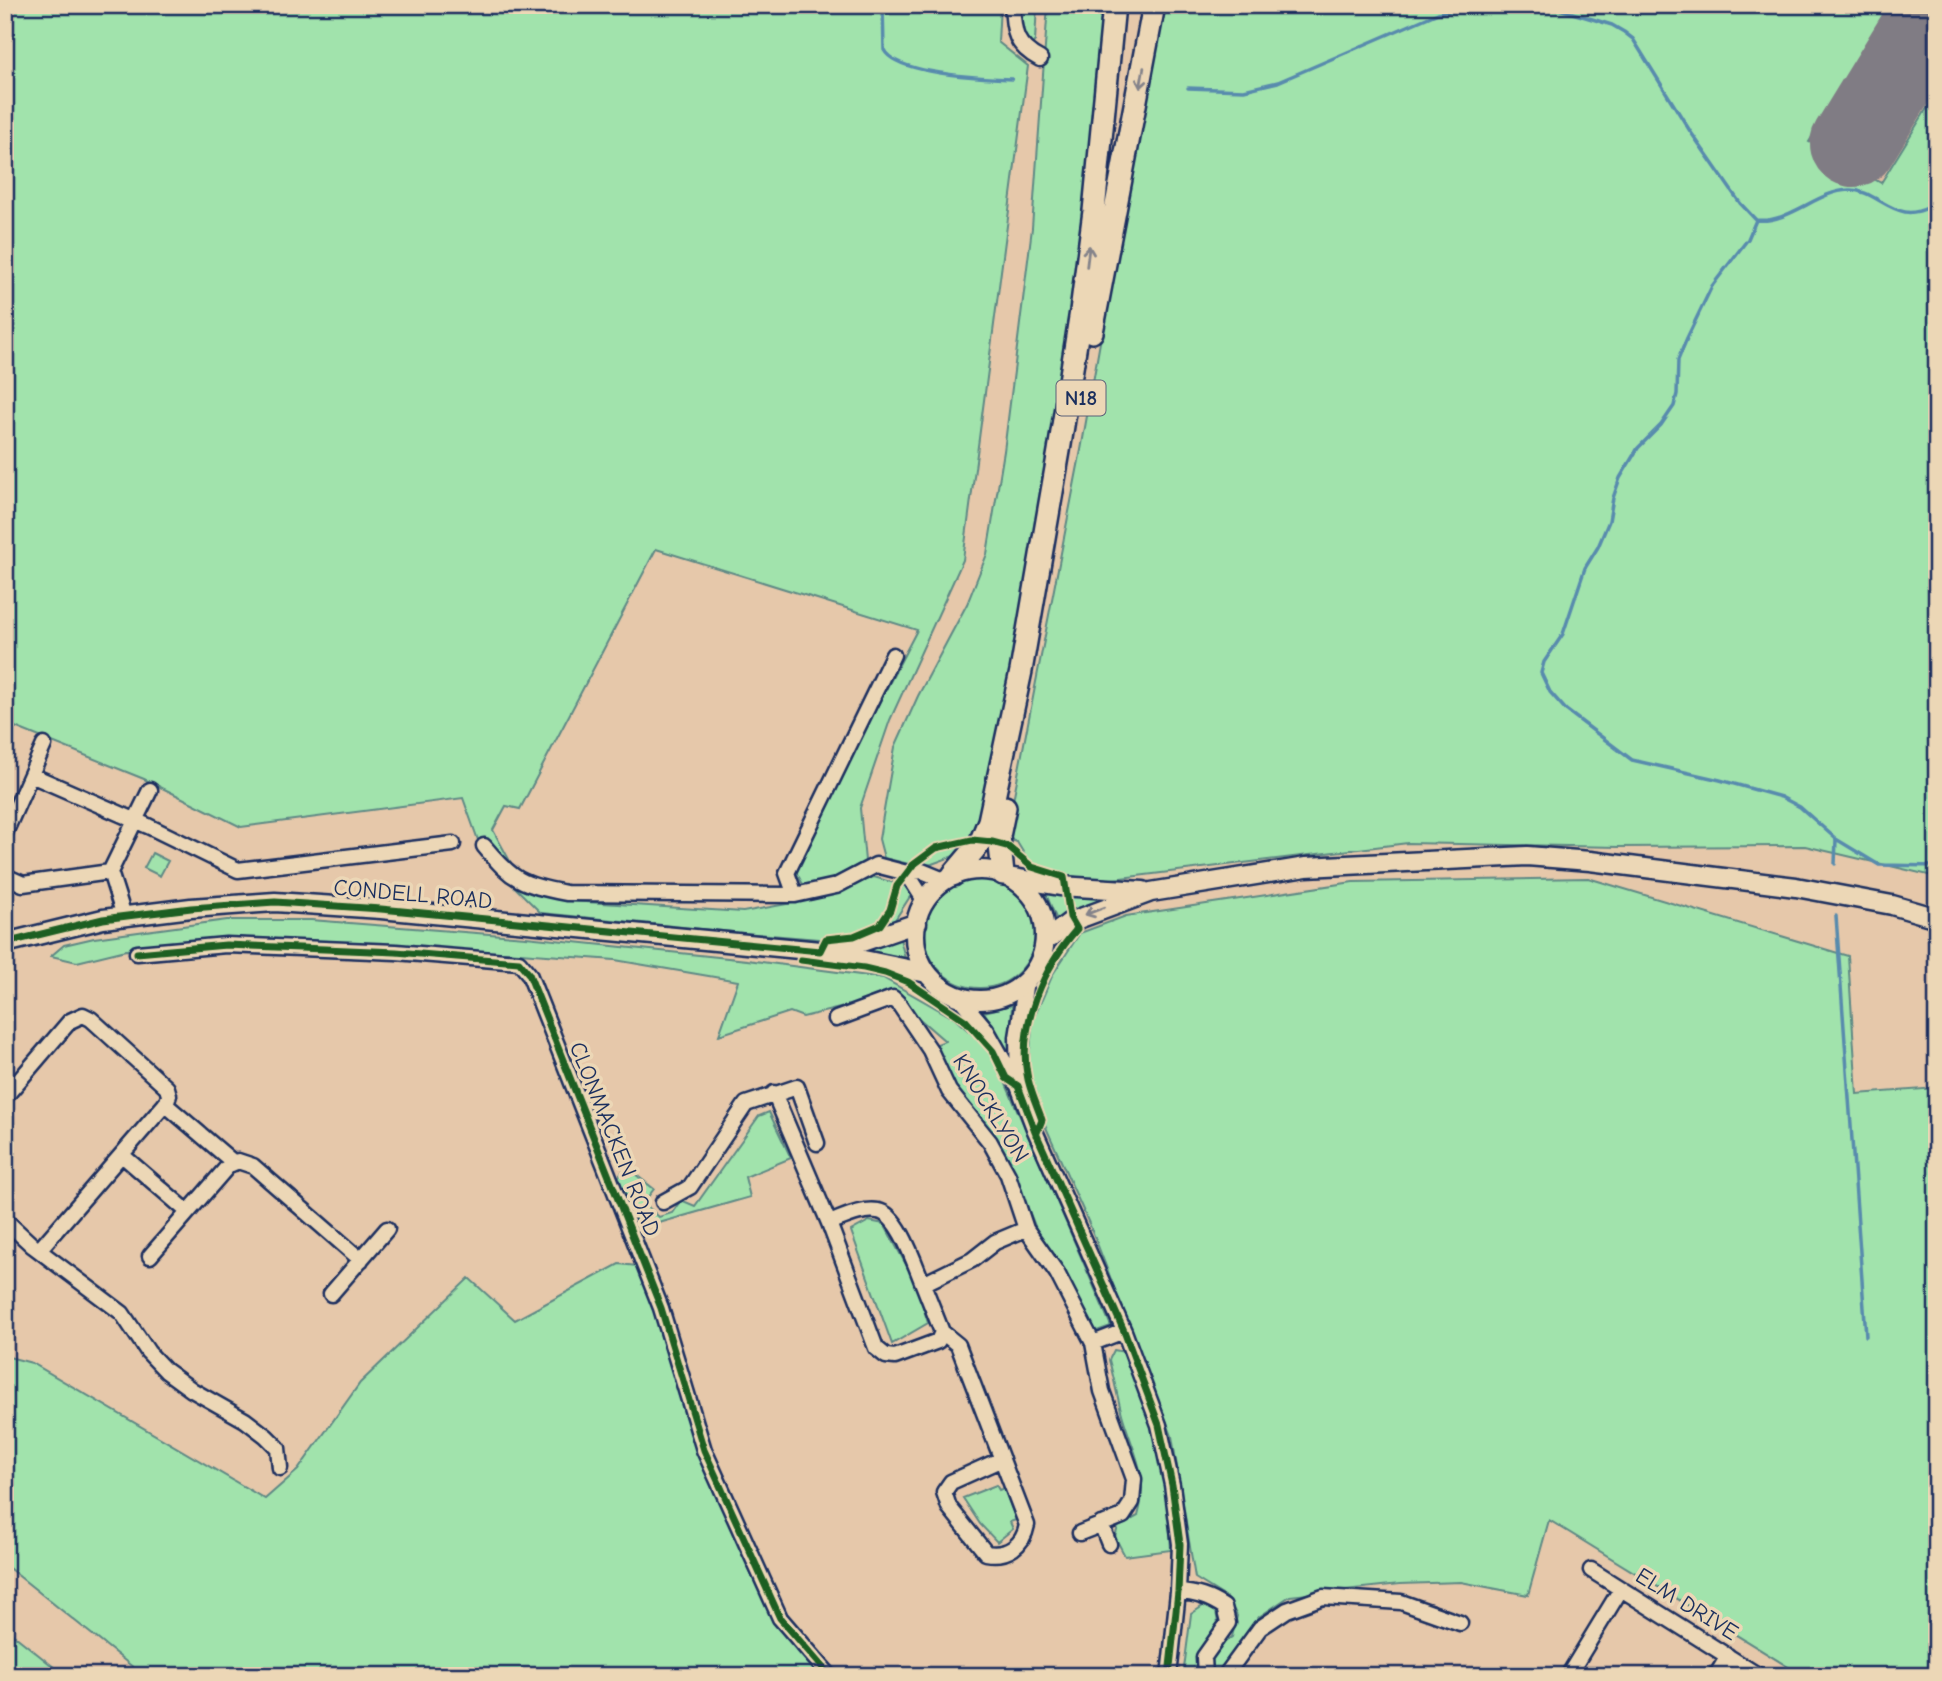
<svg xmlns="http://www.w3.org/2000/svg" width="1942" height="1681" font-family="'Comic Neue',sans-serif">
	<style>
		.built { fill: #debaa1 }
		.green { fill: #a1e3ac; stroke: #5e8985; stroke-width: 2 }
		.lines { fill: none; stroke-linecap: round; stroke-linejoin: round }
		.stream { stroke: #588bad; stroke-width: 3.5 }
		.runway { stroke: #807c84; stroke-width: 86 }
		.minor-casing { stroke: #1b2f5e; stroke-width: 19 }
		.major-casing { stroke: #1b2f5e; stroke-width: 23 }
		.highway-casing { stroke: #1b2f5e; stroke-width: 26 }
		.minor { stroke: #ecd7b6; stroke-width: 14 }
		.major { stroke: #ecd7b6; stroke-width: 18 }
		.highway { stroke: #ecd7b6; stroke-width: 21 }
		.cycleway-casing { stroke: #ecd7b6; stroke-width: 11 }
		.cycleway { stroke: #1b5e20; stroke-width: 7 }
		.oneway { stroke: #84838a }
		.labels { text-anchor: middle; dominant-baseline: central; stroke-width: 7; stroke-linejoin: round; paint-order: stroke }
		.shield { fill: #ecd7b6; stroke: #5a6178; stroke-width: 2 }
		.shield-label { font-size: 21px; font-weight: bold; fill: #1b2f5e }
		.street-label { font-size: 23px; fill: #1b2f5e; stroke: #ecd7b6 }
	</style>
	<rect width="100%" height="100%" fill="#e6c8aa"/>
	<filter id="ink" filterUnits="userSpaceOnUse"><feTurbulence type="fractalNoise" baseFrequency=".0143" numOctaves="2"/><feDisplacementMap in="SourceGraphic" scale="14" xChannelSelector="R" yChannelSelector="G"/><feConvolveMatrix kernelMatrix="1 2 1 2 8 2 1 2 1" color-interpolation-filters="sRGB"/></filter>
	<g filter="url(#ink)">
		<path class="built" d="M 1894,5 L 1937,5 L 1937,92 L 1881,183 L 1809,143 Z"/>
		<path class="green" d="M 5,5 L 1000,5 L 998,42 L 1028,66 L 963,560 L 890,720 L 860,808 L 865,861 L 823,884 L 804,886 L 796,872 L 804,847 L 917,630 L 656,549 L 520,809 L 506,806 L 493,830 L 524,887 L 570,901 L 743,912 L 814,899 L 874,877 L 905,886 L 911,895 L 891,926 L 856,942 L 743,933 L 541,913 L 484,857 L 463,798 L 241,827 L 144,779 L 5,723 Z
			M 1016,5 L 1037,5 L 1035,41 L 1030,47 L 1024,42 Z
			M 1048,5 L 1101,5 C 1095,285 1032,561 976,834 L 962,853 L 932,864 L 913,865 L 884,858 L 879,839 L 895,747 L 918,696 L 967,604 L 987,554 L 1004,451 L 1032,228 Z
			M 1166,5 L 1894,5 L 1809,142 L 1881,183 L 1937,92 L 1937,877 L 1805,846 L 1619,847 L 1408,843 L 1096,881 L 1048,871 L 1029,862 L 1017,842 L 1008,839 L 1009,821 L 1081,450 L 1130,172 Z
			M 152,853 L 168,861 L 160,876 L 144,868 Z
			M925 933a55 55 0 1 1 110 0a55 55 0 1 1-110 0Z
			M 1588,878 L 1848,956 L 1857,1094 L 1937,1088 L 1937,1676 L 1803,1676 L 1549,1520 L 1528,1595 L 1461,1582 L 1400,1584 L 1290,1596 L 1259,1617 L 1220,1670 L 1214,1670 L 1211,1662 L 1218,1647 L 1232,1637 L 1237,1616 L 1227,1598 L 1195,1578 L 1172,1436 L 1091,1228 L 1044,1123 L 1028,1070 L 1033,1020 L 1053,974 L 1080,933 L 1126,916 L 1353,882 Z
			M 1046,894 L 1117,897 L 1058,923 Z
			M 227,920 L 311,920 L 526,937 L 747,960 L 883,978 L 955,1019 L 992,1052 L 1111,1326 L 1094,1332 L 1039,1236 L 1017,1181 L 954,1089 L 932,1046 L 945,1041 L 914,1014 L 897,994 L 803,1017 L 790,1012 L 719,1035 L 738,981 L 615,960 L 506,952 L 328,954 L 126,950 L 77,962 L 51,956 L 64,945 L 94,938 Z
			M 899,935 L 905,958 L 857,951 Z
			M 1012,1005 L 1009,1062 L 996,1031 L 984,1012 Z
			M 769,1112 L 791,1158 L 745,1177 L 750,1197 L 638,1229 L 615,1182 L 626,1167 L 654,1189 L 647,1198 L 648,1207 L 659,1217 L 672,1213 L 681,1200 L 695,1206 L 759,1116 Z
			M 869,1221 L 884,1224 L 916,1283 L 928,1323 L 892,1344 L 851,1231 Z
			M 619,1264 L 637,1266 L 775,1620 L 830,1676 L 144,1676 L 5,1565 L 5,1356 L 32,1363 L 265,1499 L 298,1470 L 360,1383 L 469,1278 L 515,1320 Z
			M 1114,1350 L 1130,1353 L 1167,1481 L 1171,1550 L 1125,1556 L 1115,1537 L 1118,1527 L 1138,1516 C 1150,1474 1133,1453 1122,1414 C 1117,1396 1114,1378 1109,1360 Z
			M 996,1485 L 999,1490 L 1004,1488 L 1016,1520 L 1010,1522 L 1013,1529 L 997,1542 L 980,1524 L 963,1498 Z
			M 1206,1604 L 1216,1611 L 1218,1623 C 1207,1640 1195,1655 1196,1676 L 1183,1676 L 1191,1614 Z
			M 5,1628 L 65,1676 L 5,1676 Z"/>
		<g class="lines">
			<path class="stream" d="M 883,5 L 884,50 C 897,75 985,78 1012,79
				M 1188,88 L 1244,90 L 1278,82 L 1438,13 L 1467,8 L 1505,12 L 1559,9 L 1612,25 L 1624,32 L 1633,39 L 1690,131 L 1740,203 L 1756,220 C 1789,224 1817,191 1849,190 C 1869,189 1886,209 1905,212 C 1917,214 1926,208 1937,204
				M 1756,220 L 1748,239 L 1712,286 L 1687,338 L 1678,360 L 1677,394 L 1674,406 L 1661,425 L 1638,448 L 1620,478 L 1613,498 L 1609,521 L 1598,547 L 1585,568 L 1563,634 L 1544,662 L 1541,673 L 1550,692 L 1566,710 L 1632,760 L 1720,780 L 1781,797 L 1800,807 L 1836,839 L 1879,865 L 1937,866
				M 1835,864 L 1836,839
				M 1836,916 L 1866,1336"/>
			<path class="runway" d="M 1853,144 L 1937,7"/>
			<g class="minor-casing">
				<path id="minor" d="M 1012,5 C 1014,32 1014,45 1040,59
					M 31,775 L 148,826 L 238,870 L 453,844
					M 5,833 L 44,745
					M 484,846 C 513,881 521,884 566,893 L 795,895 L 836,886 L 876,865 L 907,873 L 922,871 L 944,880
					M 110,872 L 124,916
					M 907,873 L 924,900
					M 5,876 L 23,884 L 110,872 L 150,790
					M 795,895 L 787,873 L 893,655
					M 137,953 L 226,945 L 396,952 L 519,962 L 529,974 L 661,1308 L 704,1450 L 780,1618 L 830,1676
					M 958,996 L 986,1029 L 1018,1086 L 1035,1131 L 1124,1331 L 1159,1425 L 1172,1485 L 1180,1544 L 1178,1592 L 1169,1676
					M 836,1019 L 893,998 L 899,1004 L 930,1050 L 949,1091 L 990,1142 L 1008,1175 L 1026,1229 L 1057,1273 L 1093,1343 L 1124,1331
					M 1018,1086 L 1017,1037 L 1026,981
					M 774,1093 L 829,1223 L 876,1348 L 886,1356 L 895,1357 L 938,1341 L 942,1332 L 923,1284 L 972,1260 L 995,1242 L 1026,1229
					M 5,1097 L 70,1021 L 83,1015 L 91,1019 L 167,1088 L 169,1095 L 167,1102 L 39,1250
					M 165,1104 L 234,1163
					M 122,1155 L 188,1212
					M 663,1202 L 690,1187 L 746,1104 L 797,1087 L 817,1143
					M 5,1220 L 33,1246 L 122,1313 L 148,1352 L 166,1371 L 192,1390 L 245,1420 L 266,1436 L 278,1448 L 280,1468
					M 829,1223 C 843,1218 862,1208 878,1211 C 899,1214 915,1265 923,1284
					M 150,1256 L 229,1165 L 238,1161 L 253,1166 L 361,1260
					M 331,1294 L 387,1229
					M 942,1332 L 958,1345 L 1027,1525 C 1023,1546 1007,1557 986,1553 L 949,1507 L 944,1492 L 951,1482 L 1002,1459
					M 1101,1524 L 1109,1544
					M 1080,1533 L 1123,1516 L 1132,1502 L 1134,1479 L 1102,1391 L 1093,1343
					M 1591,1570 L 1759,1676
					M 1178,1592 C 1196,1593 1209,1597 1224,1607 L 1228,1623 L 1204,1657 L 1205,1676
					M 1225,1676 L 1260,1628 L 1287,1610 L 1323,1597 L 1401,1602 L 1460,1623
					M 1568,1676 L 1621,1589
					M 1716,1676 L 1728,1656"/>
			</g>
			<g class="major-casing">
				<path id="major" d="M915 935a65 65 0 1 1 130 0a65 65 0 1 1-130 0Z
					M 1014,878 L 1060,886 L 1143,891
					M 1045,941 L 1070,922 L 1151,892 L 1306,867 L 1527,856 L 1590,861 L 1796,887 L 1892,905 L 1937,918
					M 5,943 L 103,919 L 191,908 L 275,902 L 381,909 L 820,951 L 927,973
					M 827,950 L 862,942 L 917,923"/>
			</g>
			<g class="highway-casing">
				<path id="highway" d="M 1092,332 L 1154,5
					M 1003,874 L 999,836 L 1005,807
					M 953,875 L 980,843 L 989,821 L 1021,671 L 1059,451 L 1081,311 L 1094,211 L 1114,5"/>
			</g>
			<use href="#minor" class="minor"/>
			<use href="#major" class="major"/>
			<use href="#highway" class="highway"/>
			<g class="cycleway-casing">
				<path id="cycleway" d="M 5,943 L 103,919 L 191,908 L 275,902 L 381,909 L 820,951 L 826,939 L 854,936 L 880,925 L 890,910 L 897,886 L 913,865 L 936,848 L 972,840 L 992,842 L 1007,846 L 1032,867 L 1064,877 L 1070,917 L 1077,929 C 1045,965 1018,1025 1027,1074 C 1029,1089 1037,1105 1042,1120 L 1036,1135
					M 137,953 L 226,945 L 396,952 L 519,962 L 529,974 L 661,1308 L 704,1450 L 780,1618 L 830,1676
					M 801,960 L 864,968 L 885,973 L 908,982 L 966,1021 L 993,1051 L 1006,1078 L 1018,1086 L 1035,1131 L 1124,1331 L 1159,1425 L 1172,1485 L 1180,1544 L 1178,1592 L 1169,1676"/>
			</g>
			<use href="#cycleway" class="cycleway"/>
		</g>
		<defs><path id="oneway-shaft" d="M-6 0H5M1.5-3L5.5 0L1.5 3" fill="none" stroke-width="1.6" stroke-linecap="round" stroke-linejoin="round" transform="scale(1.75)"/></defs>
		<g class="oneway">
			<use href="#oneway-shaft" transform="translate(1142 78) rotate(100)"/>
			<use href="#oneway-shaft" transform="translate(1088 256) rotate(-83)"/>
			<use href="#oneway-shaft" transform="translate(1095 911) rotate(159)"/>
		</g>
	</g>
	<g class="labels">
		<rect class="shield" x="1056.5" y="380.5" width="49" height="35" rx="5"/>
		<g class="shield-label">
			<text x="1081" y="398">N18</text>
		</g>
		<g class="street-label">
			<text transform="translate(413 894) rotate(5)">CONDELL ROAD</text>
			<text transform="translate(991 1108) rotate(58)">KNOCKLYON</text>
			<text transform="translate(615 1139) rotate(68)">CLONMACKEN ROAD</text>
			<text transform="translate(1687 1604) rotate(32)">ELM DRIVE</text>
		</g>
	</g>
	<rect width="1942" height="1681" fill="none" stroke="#ecd7b6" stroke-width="28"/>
	<rect x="14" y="14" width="1914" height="1653" fill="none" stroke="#1b2f5e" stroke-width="2.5" filter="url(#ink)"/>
</svg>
